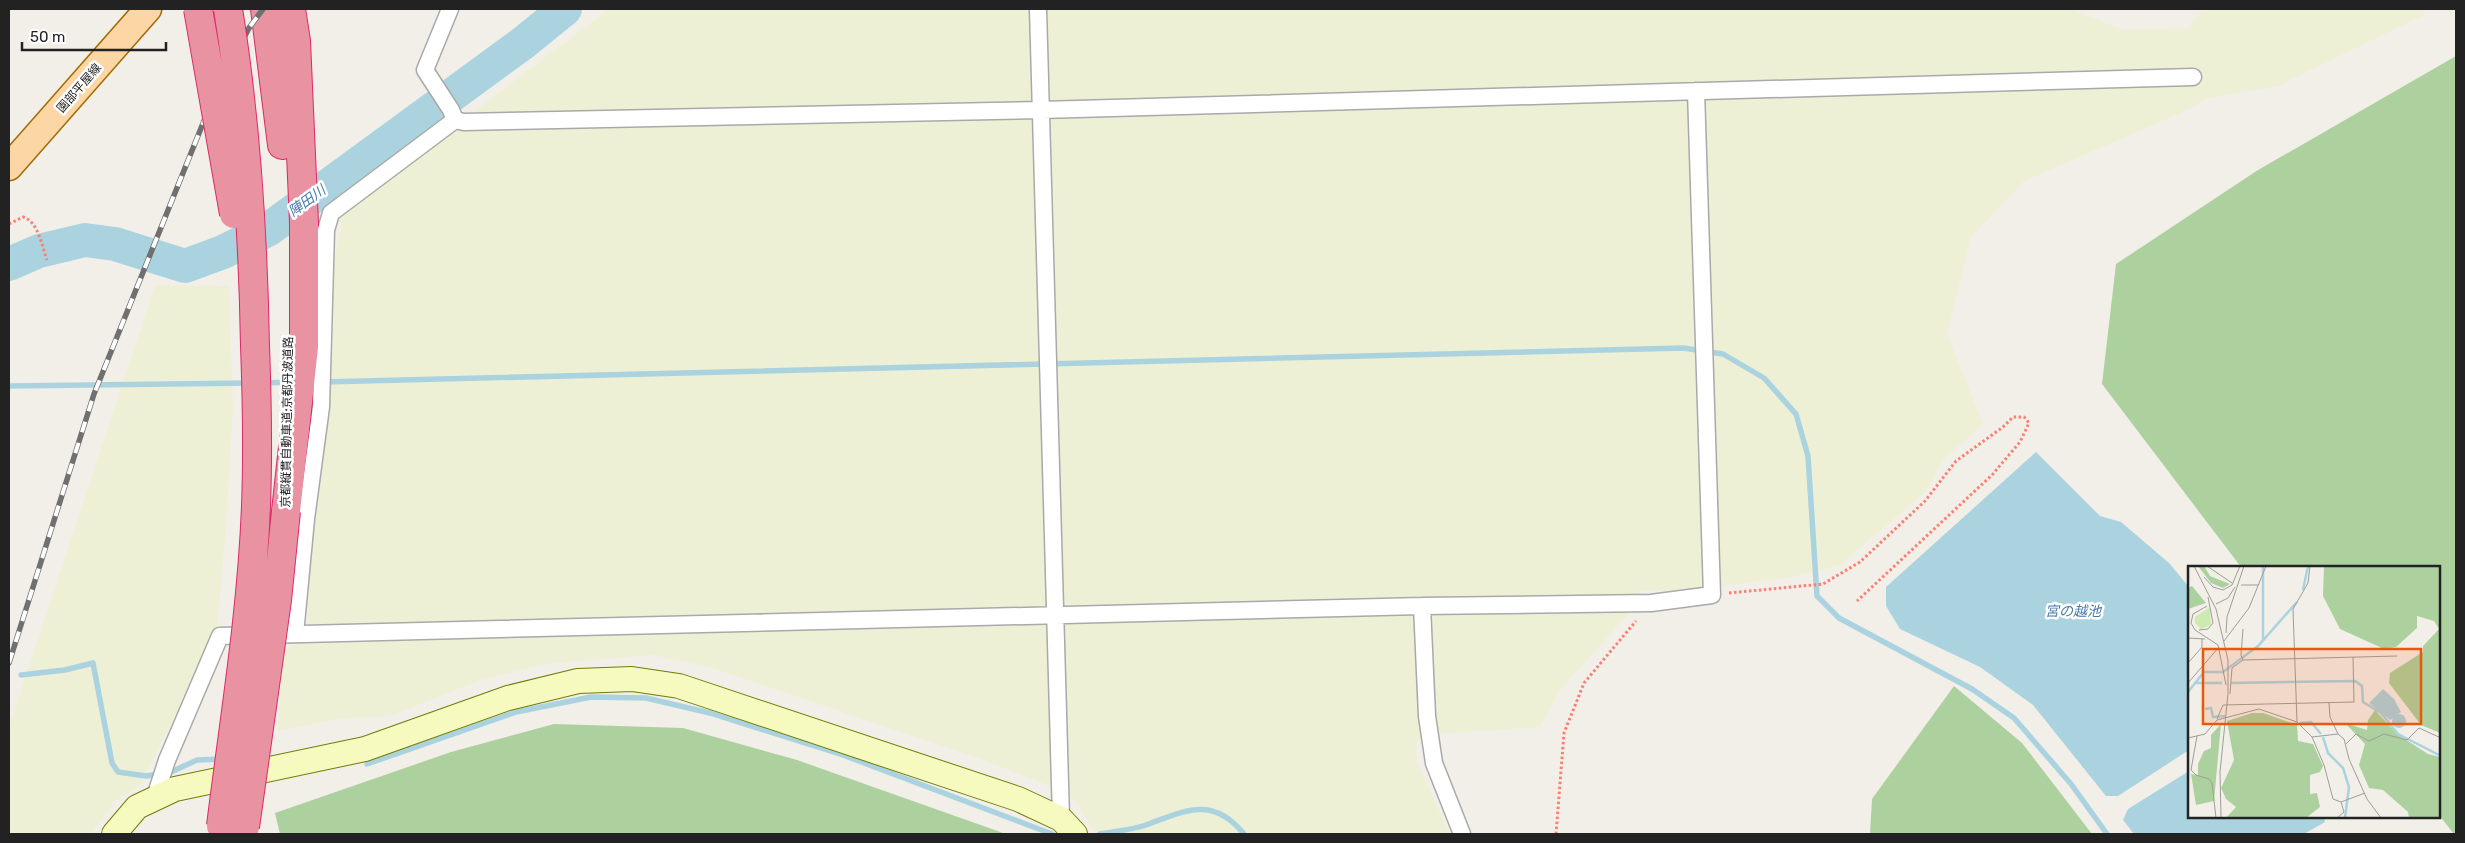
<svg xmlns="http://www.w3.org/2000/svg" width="2465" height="843" font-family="Rubik,'Noto Sans JP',sans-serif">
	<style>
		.farmland { fill: #eef0d5 }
		.forest { fill: #add19e }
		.water { fill: #aad3df }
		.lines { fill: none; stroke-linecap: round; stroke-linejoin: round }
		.stream { stroke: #aad3df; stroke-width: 5.5 }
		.river { stroke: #aad3df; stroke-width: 34 }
		.street-casing { stroke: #a9a9a9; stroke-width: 19 }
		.secondary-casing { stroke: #707d05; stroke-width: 26 }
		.primary-casing { stroke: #a06b00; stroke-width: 29 }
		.highway-casing { stroke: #dc2a67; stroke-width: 30 }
		.path { stroke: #fa8072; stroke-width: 3; stroke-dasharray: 2.5 2.5; stroke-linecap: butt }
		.street { stroke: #fff; stroke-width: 16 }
		.secondary { stroke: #f7fabf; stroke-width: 24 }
		.primary { stroke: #fcd6a4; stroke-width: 26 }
		.highway { stroke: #e892a2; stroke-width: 28 }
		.rail-casing { stroke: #707070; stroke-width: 5.5 }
		.rail { stroke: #fff; stroke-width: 4; stroke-dasharray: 11; stroke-linecap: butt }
		.highway-bridge-casing { stroke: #dc2a67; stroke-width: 30; stroke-linecap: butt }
		.highway-bridge { stroke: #e892a2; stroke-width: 28 }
		.labels { text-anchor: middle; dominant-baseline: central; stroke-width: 5; stroke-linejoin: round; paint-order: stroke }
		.street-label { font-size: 12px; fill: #222; stroke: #fff }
		.water-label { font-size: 14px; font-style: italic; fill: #4a7aab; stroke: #fff }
		.inset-river { fill: none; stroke: #aad3df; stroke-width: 2.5 }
		.inset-road { fill: none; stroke: #9f9d99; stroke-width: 1 }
		.view { fill: #e8590c; fill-opacity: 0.15; stroke: #e8590c; stroke-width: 2.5 }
		.inset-edge { fill: none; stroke: #222; stroke-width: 2.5 }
	</style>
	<rect width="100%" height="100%" fill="#f2efe9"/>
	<path class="farmland" d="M 609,9 L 2070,9 L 2124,30 L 2188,28 L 2203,9 L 2424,9 L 2424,15 L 2278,86 L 2209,98 L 2181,113 L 2024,181 L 1971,237 L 1947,334 L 1983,424 L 1943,460 L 1925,492 L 1840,565 L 1790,577 L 1703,589 L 1640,591 L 1629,613 L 1560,690 L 1540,727 L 1439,734 L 1416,742 L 1417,762 L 1450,834 L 1096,834 L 1074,799 L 1050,786 L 980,759 L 710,667 L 652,655 L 544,664 L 481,680 L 391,716 L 337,719 L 277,731 L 284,650 L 306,639 L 313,525 L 332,366 L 333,263 L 342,225 L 336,216 Z
		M 155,285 L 229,286 L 233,408 L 226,528 L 217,629 L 202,664 L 139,786 L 115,801 L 91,834 L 9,834 L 9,727 Z"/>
	<path class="forest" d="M 2456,56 L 2456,834 L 2454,834 L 2439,815 L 2439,567 L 2241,567 L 2102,384 L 2116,264 L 2258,170 Z
		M 1954,686 L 2022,743 L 2092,834 L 1870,834 L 1872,799 Z
		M 554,724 L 683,728 L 797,760 L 1006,834 L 280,834 L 275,813 L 451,752 Z"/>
	<path class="water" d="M 2036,452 L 2100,516 L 2121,522 L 2169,563 L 2189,587 L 2189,750 L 2118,796 L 2106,796 L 2033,705 L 1980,667 L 1900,629 L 1886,606 L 1886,587 Z
		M 2189,771 L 2189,817 L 2324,817 L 2325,822 L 2304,834 L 2134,834 L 2123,820 L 2128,809 Z"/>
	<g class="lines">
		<path class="stream" d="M 323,382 L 1683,348 L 1723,354 L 1764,378 L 1796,414 L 1808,456 L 1817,596 L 1839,618 L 1972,689 L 2014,718 L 2071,784 L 2107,834
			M 263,383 L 294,382
			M 9,386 L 249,383
			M 21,675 L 65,670 L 93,663 L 112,763 L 118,772 L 146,776 L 171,772 L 197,760 L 223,759
			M 367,764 L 516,712 L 591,697 L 646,698 L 710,713 L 843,755 L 1052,834
			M 1100,834 C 1115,831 1132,830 1146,825 C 1185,811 1212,795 1244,834"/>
		<path class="river" d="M 9,264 L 39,251 L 85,240 L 115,244 L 185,266 L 223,252 L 269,229 L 523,43 L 565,9"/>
		<g class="street-casing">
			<path id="street" d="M 450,9 L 425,70 L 451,110 L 455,120
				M 1038,9 L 1061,819
				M 455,120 L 464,122 L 1041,110 L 2193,77
				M 1422,606 L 1427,716 L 1434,763 L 1462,834
				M 295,634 L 306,519 L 321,407 L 326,230 L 331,213 L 455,120
				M 155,797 L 167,760 L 220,636 L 1422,606 L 1651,603 L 1712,595 L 1696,91"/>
		</g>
		<g class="secondary-casing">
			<path id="secondary" d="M 114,834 L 137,807 L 175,789 L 365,749 L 508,698 L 578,681 L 632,679 L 679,686 L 1018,799 L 1061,819 L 1075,834"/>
		</g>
		<g class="primary-casing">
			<path id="primary" d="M 9,167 L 148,9"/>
		</g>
		<g class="highway-casing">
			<path id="highway" d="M 265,9 L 282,145
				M 286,511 L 304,347 L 304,223 L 296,41 L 291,9"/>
		</g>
		<path class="path" d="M 9,224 L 23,217 C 38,221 42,246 47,260
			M 1729,593 L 1823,584 L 1860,562 L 1925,501 L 1956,461 L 2003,427 L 2013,417 L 2024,417 L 2029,423 L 2020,442 L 1992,475 L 1857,601
			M 1556,834 L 1564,733 L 1584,683 L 1636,621"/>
		<use href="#street" class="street"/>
		<use href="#secondary" class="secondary"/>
		<use href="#primary" class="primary"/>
		<use href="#highway" class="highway"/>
		<g class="rail-casing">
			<path id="rail" d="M 9,663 L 94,394 L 216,91 L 249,28 L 263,9"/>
		</g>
		<use href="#rail" class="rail"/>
		<g class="highway-bridge-casing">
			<path id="highway-bridge" d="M 198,9 L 234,214
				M 221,826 C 234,720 252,613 256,506 C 258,453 257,399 255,346 C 253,233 246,120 228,9
				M 245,827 L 277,600 L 286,511"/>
		</g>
		<use href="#highway-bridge" class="highway-bridge"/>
	</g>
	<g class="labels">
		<g class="street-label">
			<text transform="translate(79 88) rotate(-49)">園部平屋線</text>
			<text transform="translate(287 422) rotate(-89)">京都縦貫自動車道;京都丹波道路</text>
		</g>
		<g class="water-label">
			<text transform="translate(307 201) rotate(-36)">陣田川</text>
			<text x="2073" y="611">宮の越池</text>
		</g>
	</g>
	<g transform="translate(2188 566)">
		<rect width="252" height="252" fill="#f2efe9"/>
		<path d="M 22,41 L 23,59 L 13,63 L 7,57 L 7,51 Z" fill="#cdebb0"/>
		<path d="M 10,0 L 16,0 L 22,10 L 42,18 L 35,22 L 23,17 ZM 136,0 L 252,0 L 252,167 L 233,159 L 201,117 L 202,107 L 235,86 L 235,80 L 251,63 L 246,55 L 229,50 L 229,62 L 208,81 L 196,83 L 152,63 L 135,30 ZM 4,20 L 18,37 L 0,43 L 0,22 ZM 187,144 L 209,168 L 240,188 L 252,191 L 252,252 L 221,252 L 220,246 L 195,224 L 181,222 L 171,199 L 177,178 L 157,157 L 179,164 L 180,154 ZM 64,147 L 75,147 L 109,159 L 110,175 L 125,178 L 135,200 L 132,206 L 122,209 L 122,228 L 129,227 L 132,241 L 118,252 L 38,252 L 48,241 L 38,233 L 33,222 L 46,194 L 39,155 ZM 33,158 L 26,235 L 8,239 L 3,208 L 10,209 L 10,198 L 16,185 L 23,182 L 23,169 Z" fill="#add19e"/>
		<path d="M 195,123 L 206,133 L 213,146 L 202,154 L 181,137 ZM204 155a7 7 0 1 1 14 0a7 7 0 1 1-14 0Z" fill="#aad3df"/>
		<path class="inset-river" d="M 75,0 L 75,73M 115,24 L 120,0M 6,117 L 34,117M 43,117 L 167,115 L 174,120 L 175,136 L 193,147 L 210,168 L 253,190M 0,126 L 16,106 L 35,106 L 70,80 L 109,36M 17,143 L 23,142 L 25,151 L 37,150M 112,157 L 123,156 L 133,168M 135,171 L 140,187 L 155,202 L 161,221 L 157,252"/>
		<path class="inset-road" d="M 6,0 L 28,43 L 40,94 L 40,128 L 32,206 L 33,252M 19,0 L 44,17M 16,11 L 25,21 L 35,24 L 44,19 L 52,0M 53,19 L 70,19M 28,38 L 40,32 L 47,21M 19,40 L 5,48 L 3,57 L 7,64 L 30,79 L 38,119M 55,63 L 53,89 L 55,94M 11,64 L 20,63 L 25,57 L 20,31M 38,67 L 39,51 L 56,0M 0,72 L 17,73M 36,75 L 61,42 L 78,0M 0,97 L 14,81 L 14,73M 0,117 L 31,81M 42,128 L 44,102 L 55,94 L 209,90M 141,137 L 142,151 L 150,168M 29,153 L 35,139 L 166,136 L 165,91M 109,156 L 105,43 L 120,17 L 122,0M 9,170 L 3,204 L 8,209 L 21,213 L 24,217 L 28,252M 124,171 L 136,199 L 145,233 L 153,236 L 177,227M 0,172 L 17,168 L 29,154 L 71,143 L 109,156 L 124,171 L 150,168 L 156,173 L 161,193 L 179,233 L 193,252M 158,178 L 168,168 L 181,175 L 196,168 L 219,174 L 231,162 L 253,172M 149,252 L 156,246 L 153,236"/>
		<path class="view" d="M 15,83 L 233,83 L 233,158 L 15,158 Z"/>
		<rect width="252" height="252" class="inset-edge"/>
	</g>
	<rect width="2465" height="843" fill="none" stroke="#222222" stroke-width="20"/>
	<path d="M22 42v8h144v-8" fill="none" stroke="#222222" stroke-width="2.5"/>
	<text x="30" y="42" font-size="15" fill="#222222" stroke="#ffffff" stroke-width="4" paint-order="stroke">50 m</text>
</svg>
